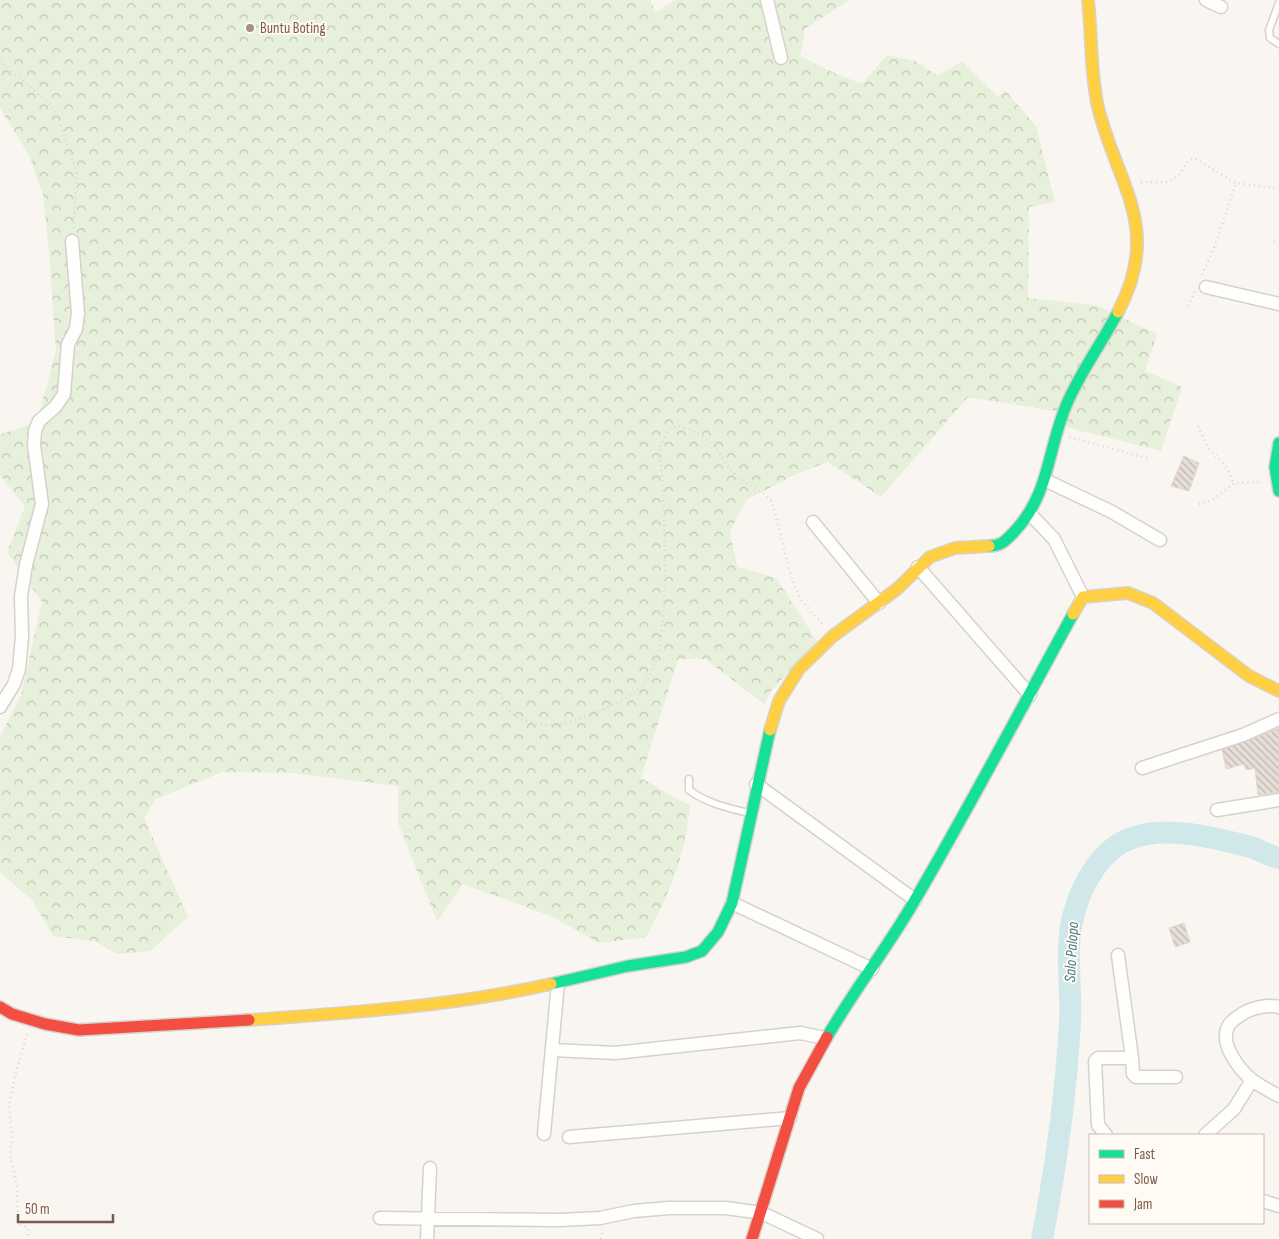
<svg xmlns="http://www.w3.org/2000/svg" width="1279" height="1239" font-family="'Sofia Sans Condensed',sans-serif">
	<style>
		.forest { fill: url(#forest-crowns) }
		.lines { fill: none; stroke-linecap: round; stroke-linejoin: round }
		.river { stroke: #d0e8ea; stroke-width: 22 }
		.building { fill: url(#building-back-hatch); stroke: #e2d8d2 }
		.lane-casing { stroke: #d7d1cb; stroke-width: 9 }
		.street-casing { stroke: #d7d1cb; stroke-width: 15 }
		.fast-casing { stroke: #d9d2cb; stroke-width: 14 }
		.slow-casing { stroke: #d9d2cb; stroke-width: 14 }
		.jam-casing { stroke: #d9d2cb; stroke-width: 14 }
		.path { stroke: #dcd5d0; stroke-width: 2.5; stroke-dasharray: 1 4; stroke-linecap: butt }
		.lane { stroke: #fefefd; stroke-width: 6 }
		.street { stroke: #fefefd; stroke-width: 12 }
		.fast { stroke: #16e098; stroke-width: 11 }
		.slow { stroke: #ffcf43; stroke-width: 11 }
		.jam { stroke: #f24e42; stroke-width: 11 }
		.poi-dot { fill: #a69286; stroke: #fffaf3; stroke-width: 2 }
		.labels { text-anchor: middle; dominant-baseline: central; stroke-width: 4; stroke-linejoin: round; paint-order: stroke }
		.poi-label { font-size: 15px; fill: #7a5c4d; stroke: #fffaf3; text-anchor: start }
		.water-label { font-size: 16px; font-style: italic; fill: #437c86; stroke: #fffaf3 }
	</style>
	<defs>
		<pattern id="forest-crowns" width="20" height="18" patternUnits="userSpaceOnUse" patternTransform="scale(1.25)"><rect width="20" height="18" fill="#e7f0db"/><path d="M2 6a3 3 0 1 1 6 0M12 15a3 3 0 1 1 6 0" fill="none" stroke="#c0c6b4"/></pattern>
		<pattern id="building-back-hatch" width="6" height="6" patternUnits="userSpaceOnUse" patternTransform="scale(1.25)"><rect width="6" height="6" fill="#e6ded7"/><path d="M-1 5l2 2M0 0l6 6M5-1l2 2" fill="none" stroke="#bfb7b1"/></pattern>
	</defs>
	<rect width="100%" height="100%" fill="#f9f5f0"/>
	<path class="forest" d="M 0,0 L 650,0 L 656,12 L 675,0 L 849,0 L 805,29 L 800,56 L 832,72 L 862,84 L 887,55 L 915,61 L 938,76 L 962,61 L 998,97 L 1005,90 L 1036,126 L 1055,202 L 1029,207 L 1028,298 L 1096,305 L 1157,334 L 1145,371 L 1182,387 L 1161,451 L 1067,427 L 1055,411 L 968,397 L 881,497 L 828,462 L 794,475 L 746,500 L 730,531 L 737,567 L 776,578 L 817,641 L 771,691 L 764,704 L 705,659 L 678,659 L 641,778 L 690,806 C 685,857 670,892 646,937 L 599,943 L 553,917 L 463,884 L 437,921 L 398,823 L 398,786 L 293,773 L 222,772 L 156,799 L 144,818 L 188,917 L 150,951 L 117,954 L 95,941 L 53,936 L 32,900 L 0,872 L 0,737 L 21,695 L 42,602 L 7,552 L 25,507 L 0,475 L 0,437 L 1,434 L 37,422 L 56,351 L 49,252 L 43,195 L 30,157 L 0,108 Z"/>
	<g class="lines">
		<path class="river" d="M 1042,1239 C 1056,1167 1066,1095 1070,1022 C 1072,987 1064,947 1074,913 C 1082,883 1102,848 1132,838 C 1167,825 1216,838 1251,847 C 1260,850 1269,856 1279,858"/>
	</g>
	<path class="building" d="M 1184,456 L 1199,463 L 1189,491 L 1171,486 Z
		M 1279,728 L 1279,792 L 1258,795 L 1255,768 L 1246,770 L 1244,764 L 1226,769 L 1222,750 Z
		M 1184,923 L 1190,942 L 1175,947 L 1169,928 Z"/>
	<g class="lines">
		<g class="lane-casing">
			<path id="lane" d="M 1279,3 L 1269,30 L 1270,38 L 1279,44
				M 689,779 L 689,790 C 706,803 728,808 749,813"/>
		</g>
		<g class="street-casing">
			<path id="street" d="M 767,0 L 781,58
				M 1206,0 L 1221,7
				M 1206,287 L 1279,304
				M 1047,481 L 1112,512 L 1160,540
				M 1030,514 L 1054,539 L 1083,597
				M 813,522 L 879,603
				M 918,567 L 1030,695
				M 0,707 L 14,684 L 19,669 L 22,637 L 21,596 L 26,565 L 42,504 L 34,445 L 35,431 L 39,421 L 56,406 L 64,394 L 68,344 L 76,329 L 78,313 L 72,241
				M 1142,768 L 1243,735 L 1279,719
				M 756,784 L 915,900
				M 1217,810 L 1279,800
				M 732,903 L 872,969
				M 1279,1007 C 1268,1004 1251,1008 1242,1014 C 1237,1018 1230,1021 1228,1027 C 1219,1044 1240,1070 1252,1080 C 1260,1086 1270,1091 1279,1096
				M 553,1050 L 615,1053 L 800,1033 L 825,1038
				M 1132,1058 L 1133,1074 L 1136,1077 L 1176,1077
				M 544,1134 L 558,983
				M 1106,1135 L 1098,1125 L 1095,1061 L 1098,1058 L 1132,1058 L 1118,955
				M 1205,1135 L 1234,1109 L 1252,1080
				M 569,1137 L 790,1118
				M 1263,1201 L 1279,1206
				M 380,1218 L 560,1220 L 600,1218 L 634,1211 L 669,1208 L 726,1208 L 762,1213 L 817,1239
				M 427,1239 L 430,1168"/>
		</g>
		<g class="fast-casing">
			<path id="fast" d="M 1279,443 L 1275,467 L 1279,491
				M 989,546 C 1002,546 1006,540 1014,532 C 1052,492 1047,445 1069,399 C 1083,368 1103,341 1118,312
				M 551,984 L 628,966 L 686,957 L 702,951 L 718,932 L 732,903 L 770,730
				M 827,1037 C 854,990 888,947 915,900 C 970,806 1021,709 1073,614"/>
		</g>
		<g class="slow-casing">
			<path id="slow" d="M 1088,0 C 1092,35 1090,72 1098,107 C 1117,185 1163,227 1118,312
				M 1073,614 L 1083,597 L 1128,593 L 1153,603 L 1249,676 L 1279,691
				M 770,730 L 779,701 L 799,669 L 833,636 L 897,589 L 930,557 L 955,548 L 989,546
				M 249,1020 C 349,1013 453,1006 551,984"/>
		</g>
		<g class="jam-casing">
			<path id="jam" d="M 0,1007 L 12,1014 L 45,1024 L 79,1030 L 249,1020
				M 752,1239 L 799,1088 L 827,1037"/>
		</g>
		<path class="path" d="M 0,61 L 55,109 L 77,173 L 73,231
			M 1141,182 C 1167,182 1175,186 1188,161 L 1194,158 L 1236,183 L 1279,189
			M 1274,242 L 1279,244
			M 1202,275 L 1217,240 L 1236,183
			M 1188,306 L 1195,291
			M 1198,426 L 1208,448 L 1225,465 L 1234,483
			M 1069,437 L 1147,458
			M 1199,504 L 1213,500 L 1234,483 L 1261,482
			M 500,693 C 503,699 505,705 509,710 C 518,723 547,728 562,724 C 584,719 627,702 643,685 C 677,649 662,497 660,446 L 669,429 C 685,421 706,437 716,449 C 723,457 726,467 734,474 C 746,485 763,490 772,502 L 791,576 L 801,600 L 823,625
			M 1269,764 L 1279,760
			M 27,1034 L 15,1076 L 9,1106 L 12,1137 L 10,1155 L 17,1186 L 18,1223 L 28,1228 L 29,1239
			M 601,1239 L 603,1229"/>
		<use href="#lane" class="lane"/>
		<use href="#street" class="street"/>
		<use href="#fast" class="fast"/>
		<use href="#slow" class="slow"/>
		<use href="#jam" class="jam"/>
	</g>
	<circle class="poi-dot" cx="250" cy="28" r="5"/>
	<g class="labels">
		<g class="poi-label">
			<text x="260" y="28">Buntu Boting</text>
		</g>
		<g class="water-label">
			<text transform="translate(1072 952) rotate(-87)">Salo Palopo</text>
		</g>
	</g>
	<rect x="1089" y="1134" width="175" height="90" fill="#fffaf3" stroke="#cabbb1"/>
	<rect x="1099" y="1150" width="25" height="8" fill="#16e098" stroke="#cabbb1"/>
	<text x="1134" y="1159" font-size="15" fill="#7a5c4d">Fast</text>
	<rect x="1099" y="1175" width="25" height="8" fill="#ffcf43" stroke="#cabbb1"/>
	<text x="1134" y="1184" font-size="15" fill="#7a5c4d">Slow</text>
	<rect x="1099" y="1200" width="25" height="8" fill="#f24e42" stroke="#cabbb1"/>
	<text x="1134" y="1209" font-size="15" fill="#7a5c4d">Jam</text>
	<path d="M18 1214v8h95v-8" fill="none" stroke="#7a5c4d" stroke-width="2.5"/>
	<text x="25" y="1214" font-size="15" fill="#7a5c4d" stroke="#fffaf3" stroke-width="4" paint-order="stroke">50 m</text>
</svg>
